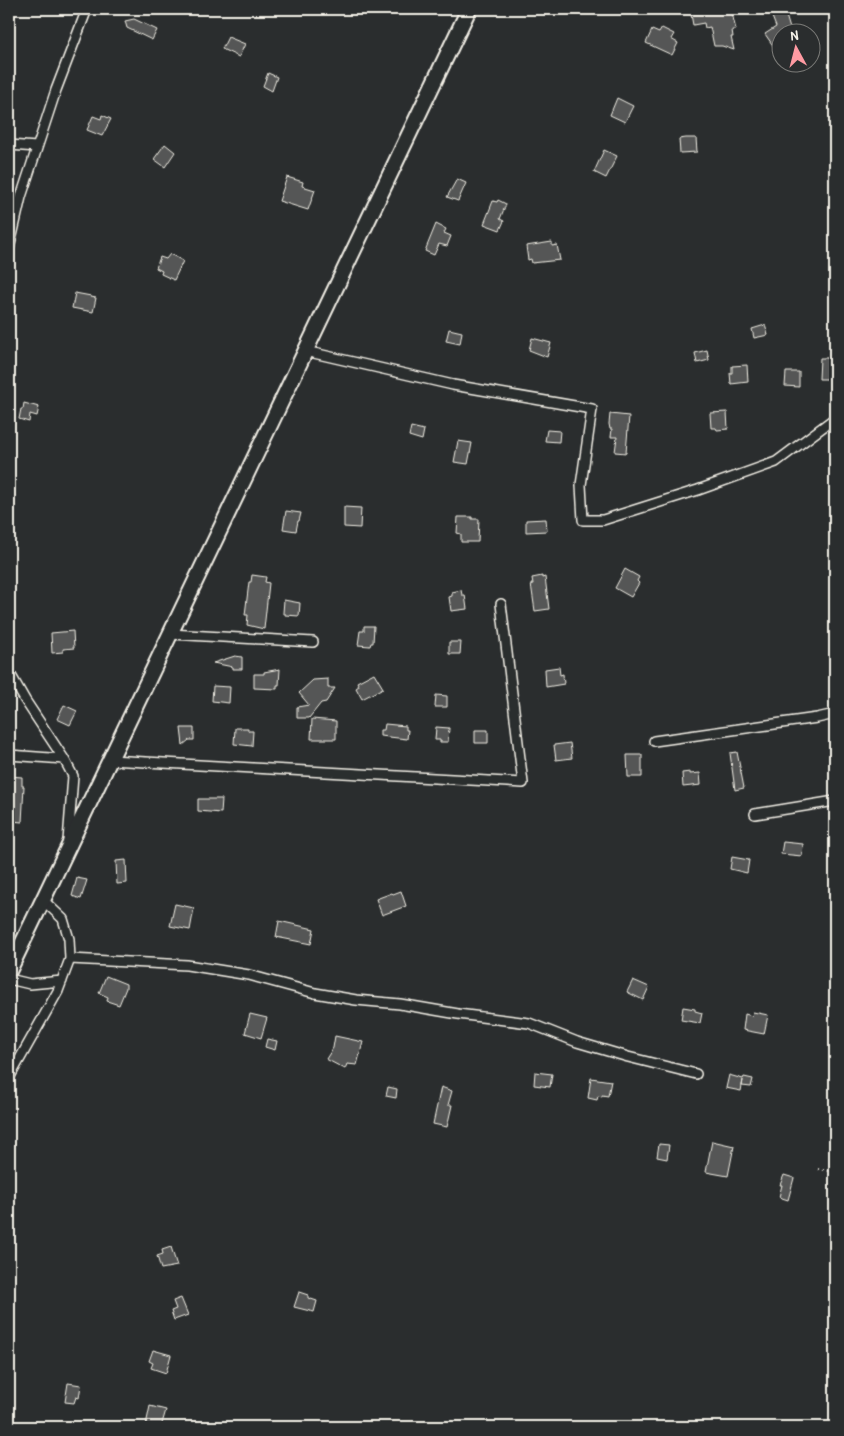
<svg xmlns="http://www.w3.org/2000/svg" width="844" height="1436" font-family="'Patrick Hand',sans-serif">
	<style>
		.building { fill: #555756; stroke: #f4f1e8 }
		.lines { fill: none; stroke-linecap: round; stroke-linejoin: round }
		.street-casing { stroke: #f4f1e8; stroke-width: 12 }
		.secondary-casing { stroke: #f4f1e8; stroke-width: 18 }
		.path { stroke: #f4f1e8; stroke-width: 2; stroke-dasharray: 1 4; stroke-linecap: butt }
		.street { stroke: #2a2d2e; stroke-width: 9 }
		.secondary { stroke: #2a2d2e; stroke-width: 14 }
	</style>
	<rect width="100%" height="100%" fill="#2a2d2e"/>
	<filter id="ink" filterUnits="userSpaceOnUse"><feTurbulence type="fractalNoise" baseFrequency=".02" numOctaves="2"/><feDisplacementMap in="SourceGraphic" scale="10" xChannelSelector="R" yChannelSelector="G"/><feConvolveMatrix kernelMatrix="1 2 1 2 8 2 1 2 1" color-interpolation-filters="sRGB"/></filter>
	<g filter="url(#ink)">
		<path class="building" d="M 690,9 L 722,9 L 722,11 L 731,9 L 736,30 L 732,30 L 733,37 L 731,37 L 734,50 L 722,46 L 714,46 L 710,27 L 705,28 L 704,23 L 693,25 Z
			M 769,9 L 784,9 L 791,32 L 782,32 L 782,44 L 774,47 L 765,34 L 776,27 Z
			M 134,19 L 157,30 L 152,40 L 127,28 L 125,21 Z
			M 662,28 L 674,34 L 671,39 L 678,43 L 672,55 L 646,43 L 652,30 L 659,33 Z
			M 228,37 L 245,44 L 239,57 L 222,49 Z
			M 268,73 L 277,77 L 272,91 L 263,86 Z
			M 617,98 L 633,106 L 625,122 L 610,115 Z
			M 102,115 L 111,119 L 102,136 L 87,130 L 93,116 L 101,119 Z
			M 686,138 L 696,138 L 697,152 L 680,153 L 679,139 Z
			M 165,144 L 175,152 L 165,167 L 154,159 Z
			M 604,150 L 617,156 L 606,178 L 594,172 Z
			M 287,177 L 303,182 L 302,186 L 315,190 L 308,210 L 279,201 Z
			M 457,179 L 466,183 L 458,201 L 447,197 Z
			M 498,200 L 506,204 L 500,219 L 504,221 L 500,230 L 484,224 L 493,201 L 497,202 Z
			M 436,224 L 446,229 L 444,233 L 451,236 L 447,246 L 439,244 L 434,255 L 425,251 Z
			M 552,242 L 552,246 L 557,245 L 560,260 L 532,263 L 531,259 L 528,260 L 526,246 Z
			M 170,254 L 183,261 L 174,280 L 161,274 L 162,271 L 156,268 L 160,257 L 166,259 Z
			M 75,293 L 91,296 L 91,297 L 96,298 L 93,312 L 72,308 Z
			M 765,325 L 768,335 L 754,338 L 752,329 Z
			M 449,329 L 462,332 L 460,344 L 446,341 Z
			M 532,338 L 551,343 L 547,357 L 529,350 Z
			M 707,350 L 709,360 L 697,363 L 695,353 Z
			M 820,358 L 835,358 L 835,375 L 833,375 L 833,379 L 819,379 Z
			M 747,365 L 748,382 L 731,384 L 730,373 L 732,373 L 732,366 Z
			M 786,372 L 799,372 L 799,387 L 785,386 Z
			M 24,403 L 39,407 L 37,416 L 30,414 L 29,422 L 19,419 L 21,409 L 23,409 Z
			M 727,412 L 728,429 L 717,430 L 716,428 L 711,428 L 710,413 Z
			M 610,414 L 629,416 L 626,453 L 615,452 L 617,437 L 611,437 L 612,429 L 610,429 L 609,424 Z
			M 411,427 L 424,430 L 422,440 L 409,436 Z
			M 547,430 L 560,431 L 559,442 L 545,441 Z
			M 458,441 L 472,443 L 468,464 L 454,462 Z
			M 344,507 L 361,508 L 360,528 L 344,527 Z
			M 286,511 L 301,513 L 299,521 L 298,521 L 296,531 L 283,529 Z
			M 458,517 L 472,517 L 472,519 L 479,519 L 478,542 L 461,542 L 461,534 L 457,533 Z
			M 546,519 L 547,531 L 526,532 L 526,520 Z
			M 625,569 L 639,577 L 637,581 L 639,583 L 631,597 L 615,588 Z
			M 252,575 L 266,577 L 265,582 L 269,583 L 264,629 L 247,625 L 248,615 L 245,615 L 249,582 L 251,582 Z
			M 542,576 L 542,578 L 545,577 L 549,609 L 535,611 L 531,584 L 533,584 L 532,578 Z
			M 461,590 L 462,595 L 465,595 L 467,609 L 451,611 L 449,597 L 452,596 L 452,592 Z
			M 284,600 L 300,603 L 299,616 L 285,615 L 285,613 L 283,613 Z
			M 364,626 L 374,626 L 373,643 L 371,643 L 370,646 L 358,645 L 360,631 L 364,631 Z
			M 73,631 L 74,648 L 63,649 L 63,652 L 52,653 L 51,633 Z
			M 449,642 L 461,642 L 460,654 L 449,654 Z
			M 235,656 L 242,657 L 242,669 L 233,669 L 233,667 L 213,663 Z
			M 559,667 L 560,675 L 563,674 L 564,684 L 546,687 L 545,669 Z
			M 280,669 L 279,685 L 277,685 L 277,689 L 254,688 L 254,674 L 264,674 L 264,672 Z
			M 374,673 L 383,688 L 362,699 L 356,688 L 359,686 L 357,682 Z
			M 328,679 L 328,688 L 335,688 L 326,702 L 321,703 L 309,718 L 297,718 L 297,707 L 309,705 L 299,693 L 313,680 Z
			M 213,686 L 230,687 L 229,703 L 212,701 Z
			M 436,695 L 447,696 L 447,707 L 435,707 Z
			M 64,705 L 77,711 L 70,725 L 57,719 Z
			M 312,719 L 336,721 L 336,739 L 311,739 Z
			M 385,724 L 406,726 L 406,730 L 408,730 L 407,739 L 380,736 L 380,730 L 384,730 Z
			M 436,727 L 449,728 L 448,742 L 440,742 L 440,740 L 435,740 Z
			M 181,728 L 194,728 L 194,740 L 189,740 L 183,745 Z
			M 235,728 L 248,728 L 248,731 L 253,731 L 252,746 L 234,744 Z
			M 475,730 L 488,730 L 488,743 L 475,743 Z
			M 570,743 L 572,758 L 556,760 L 554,745 Z
			M 737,752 L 744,788 L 735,790 L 730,753 Z
			M 627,755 L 642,755 L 642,777 L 628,777 Z
			M 690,772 L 690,774 L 700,773 L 701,785 L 683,787 L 682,773 Z
			M 9,776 L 22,777 L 22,786 L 24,786 L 22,822 L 11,821 L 12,805 L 9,805 Z
			M 198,799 L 222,799 L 221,813 L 198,811 Z
			M 783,842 L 803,844 L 802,856 L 781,854 Z
			M 732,857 L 749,860 L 747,873 L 730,869 Z
			M 126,860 L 127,883 L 117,884 L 116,861 Z
			M 77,878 L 87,880 L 81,899 L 72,896 Z
			M 401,891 L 406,906 L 382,915 L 376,899 L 392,893 L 393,894 Z
			M 175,904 L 194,908 L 190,930 L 170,926 Z
			M 279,921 L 314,929 L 311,944 L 276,937 Z
			M 106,976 L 126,984 L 126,988 L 119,1005 L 107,1001 L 108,997 L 99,993 Z
			M 633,980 L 649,987 L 643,1000 L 627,992 Z
			M 683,1007 L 695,1009 L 695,1011 L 702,1013 L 700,1023 L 681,1020 Z
			M 753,1012 L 768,1015 L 764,1034 L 743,1030 L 745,1014 L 752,1016 Z
			M 250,1014 L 267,1018 L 261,1038 L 245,1033 Z
			M 335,1036 L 363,1042 L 357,1065 L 347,1064 L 345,1069 L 326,1059 L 333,1048 Z
			M 267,1039 L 277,1041 L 275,1050 L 265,1047 Z
			M 535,1072 L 552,1074 L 550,1087 L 534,1085 Z
			M 729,1075 L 743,1079 L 744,1077 L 753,1079 L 751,1087 L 742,1086 L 743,1080 L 741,1091 L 726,1088 Z
			M 591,1078 L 611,1081 L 608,1096 L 602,1095 L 602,1097 L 598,1096 L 597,1100 L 588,1098 Z
			M 388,1087 L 397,1089 L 396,1098 L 386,1096 Z
			M 441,1087 L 452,1091 L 448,1105 L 452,1105 L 447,1127 L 433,1124 Z
			M 712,1141 L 734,1146 L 728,1176 L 706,1172 Z
			M 659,1144 L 669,1145 L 667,1159 L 657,1157 Z
			M 784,1175 L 794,1178 L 788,1200 L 779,1197 L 782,1185 L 780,1185 Z
			M 171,1247 L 177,1266 L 161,1269 L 157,1256 L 163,1254 L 162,1250 Z
			M 299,1292 L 308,1295 L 308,1298 L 317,1301 L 314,1312 L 294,1307 Z
			M 181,1298 L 188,1315 L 174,1320 L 171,1311 L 176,1309 L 173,1301 Z
			M 153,1350 L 171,1355 L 166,1373 L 151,1368 L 153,1363 L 149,1361 Z
			M 68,1383 L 81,1385 L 79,1398 L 76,1397 L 74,1403 L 65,1402 Z
			M 150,1406 L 166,1410 L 161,1427 L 154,1427 L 146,1425 Z"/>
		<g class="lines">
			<g class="street-casing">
				<path id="street" d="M 9,145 L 37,147
					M 9,249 L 21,197 L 56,90 L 87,9
					M 305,351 L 453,385 L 592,409 L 581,485 L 583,520 L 603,520 L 698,490 L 776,462 L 835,418
					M 170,634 L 313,642
					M 9,672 L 25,700 L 64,759 L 73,776 L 68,841
					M 654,741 L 817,718 L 835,714
					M 9,755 L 64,759
					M 110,760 L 523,783 L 501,604
					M 755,814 L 835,801
					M 70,959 L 187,965 L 249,975 L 315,993 L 356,1000 L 400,1004 L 458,1014 L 529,1023 L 577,1042 L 628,1057 L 696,1074
					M 9,979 L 30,984 L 62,981
					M 9,1078 L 58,991 L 70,959 L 69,939 L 63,919 L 43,900"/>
			</g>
			<g class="secondary-casing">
				<path id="secondary" d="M 9,971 L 469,9"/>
			</g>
			<path class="path" d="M 818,1169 L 835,1172"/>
			<use href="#street" class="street"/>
			<use href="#secondary" class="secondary"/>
		</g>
	</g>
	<rect width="844" height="1436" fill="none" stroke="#2a2d2e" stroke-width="30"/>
	<rect x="15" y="15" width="814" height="1406" fill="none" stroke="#f4f1e8" stroke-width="2" filter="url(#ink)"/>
	<g transform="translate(796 48) rotate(353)"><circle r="24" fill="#2a2d2e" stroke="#7b7b78"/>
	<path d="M0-4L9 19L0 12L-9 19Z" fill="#ff9aa2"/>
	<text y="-8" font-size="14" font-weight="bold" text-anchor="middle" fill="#f4f1e8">N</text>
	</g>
</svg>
